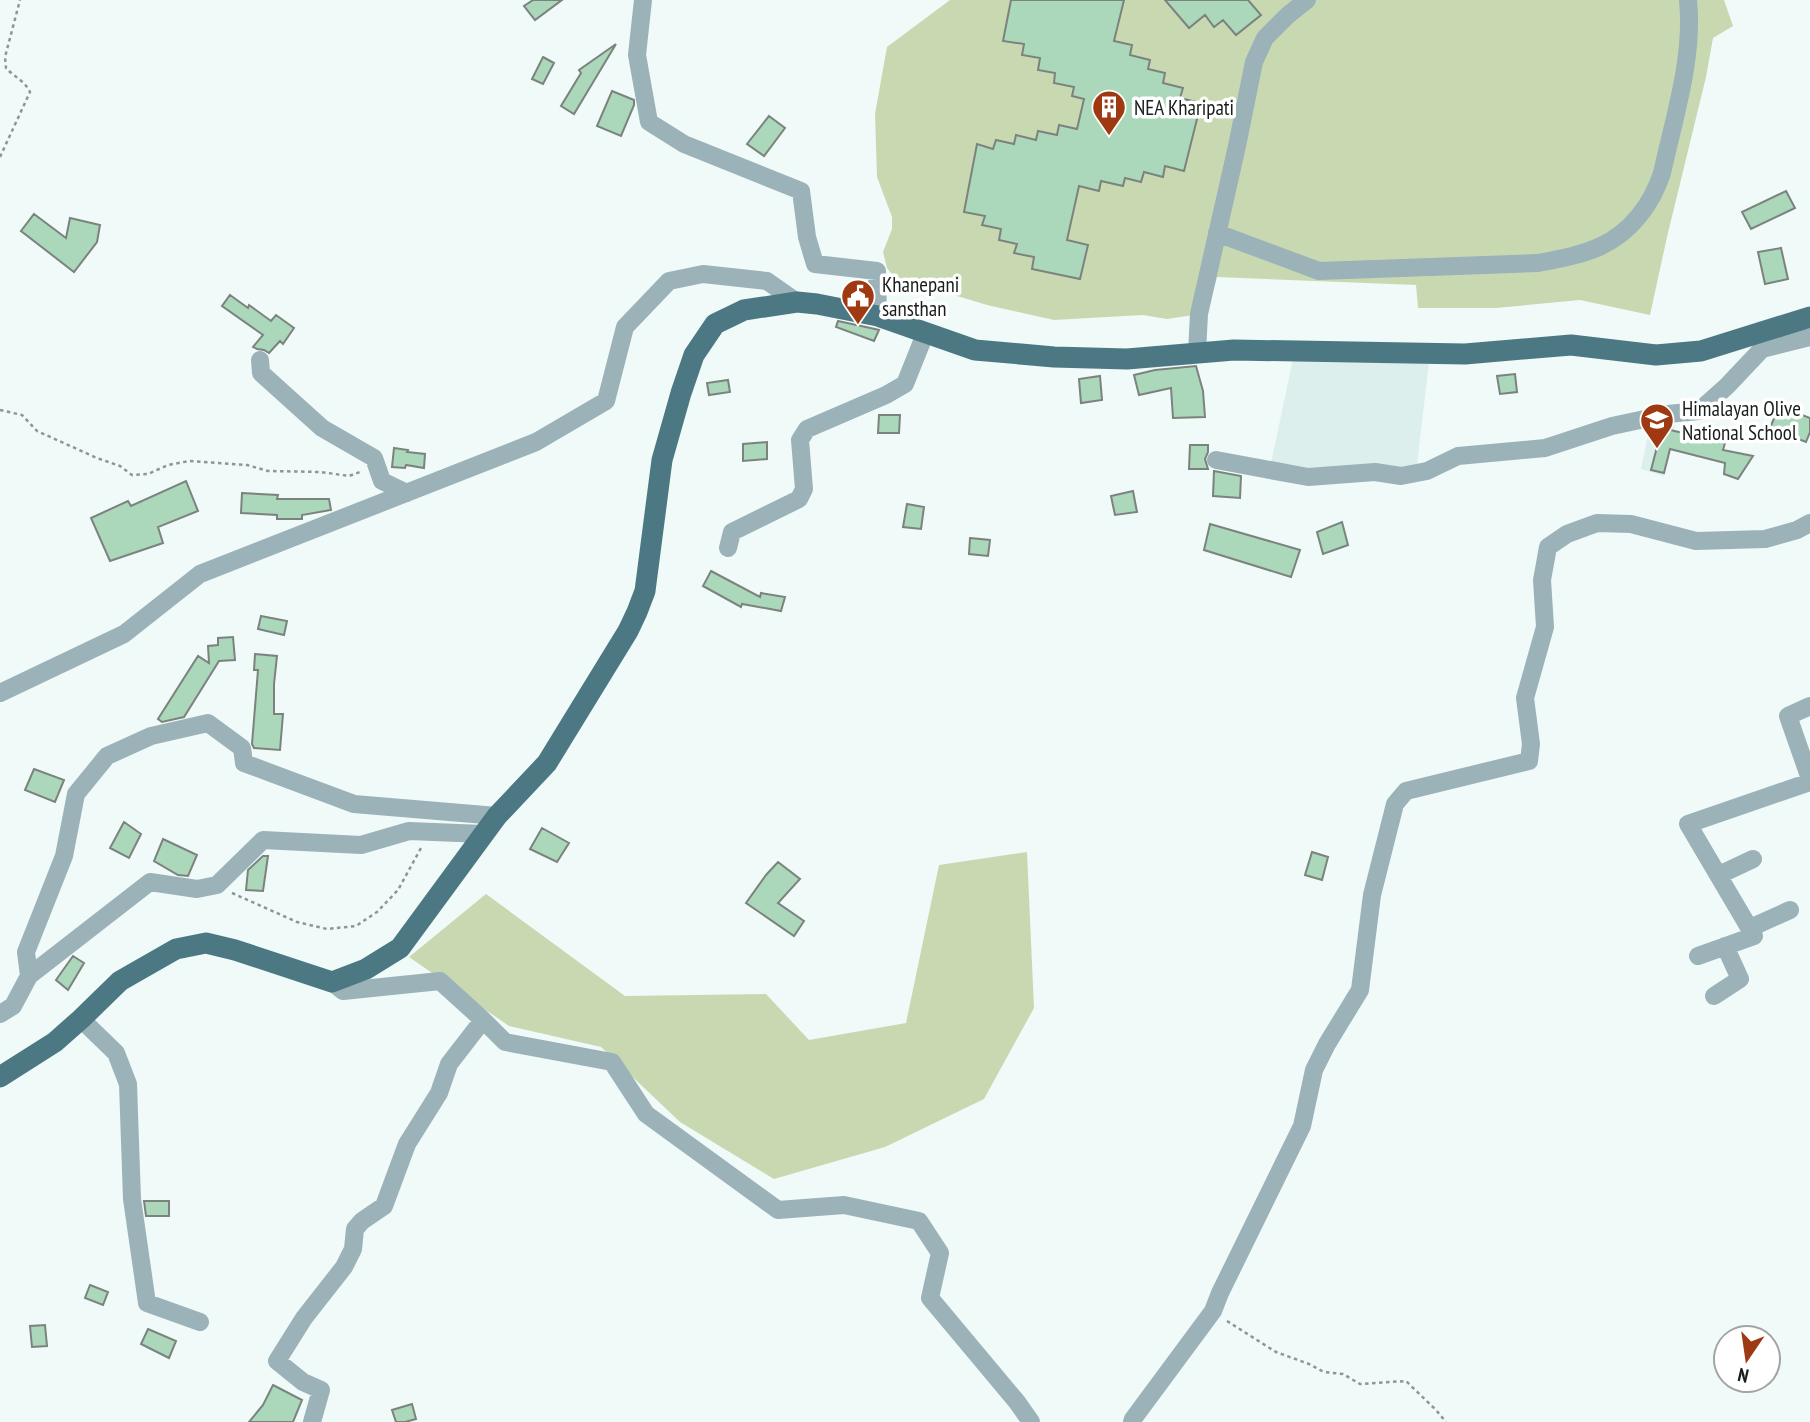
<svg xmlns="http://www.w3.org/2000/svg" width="1810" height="1422" font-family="'PT Sans Narrow',sans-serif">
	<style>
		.built { fill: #dcefec }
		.green { fill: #c8d9b2 }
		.building { fill: #abd7ba; stroke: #7c837e; stroke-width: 2 }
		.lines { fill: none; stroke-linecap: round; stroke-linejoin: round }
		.path { stroke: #8e9593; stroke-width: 2.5; stroke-dasharray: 3.5 3.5; stroke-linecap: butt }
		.minor { stroke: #9bb2b8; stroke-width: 18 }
		.major { stroke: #4c7883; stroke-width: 21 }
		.labels { text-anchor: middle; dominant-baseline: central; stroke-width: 7; stroke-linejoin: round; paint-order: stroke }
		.poi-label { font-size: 21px; fill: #191d1c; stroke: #fff; text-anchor: start }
	</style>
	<rect width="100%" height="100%" fill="#f0faf8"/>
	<path class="built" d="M 1293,359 L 1429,362 L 1417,465 L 1340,477 L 1270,468 Z
		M 1675,425 L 1664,476 L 1641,469 L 1649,430 Z"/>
	<path class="green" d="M 950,0 L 1724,0 L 1733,26 L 1713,38 L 1706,77 L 1667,237 L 1650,315 L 1580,300 L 1496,308 L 1418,308 L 1416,285 L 1217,277 L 1207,313 L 1167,319 L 1143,315 L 1054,320 L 987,305 L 894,277 L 887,268 L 883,252 L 892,229 L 892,217 L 877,177 L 875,114 L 887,47 Z
		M 1027,852 L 1034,1008 L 984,1099 L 885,1147 L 774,1179 L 680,1122 L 601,1047 L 509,1026 L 409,957 L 486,894 L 625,996 L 766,994 L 809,1040 L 906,1023 L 939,865 Z"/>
	<path class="building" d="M 533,0 L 562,0 L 535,20 L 524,6 Z
		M 1011,0 L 1124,0 L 1114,41 L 1132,45 L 1130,55 L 1150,60 L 1148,69 L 1165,73 L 1163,83 L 1183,88 L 1180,98 L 1201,103 L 1184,171 L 1165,166 L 1163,177 L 1144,172 L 1141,182 L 1125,178 L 1123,186 L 1101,181 L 1099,191 L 1079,186 L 1067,240 L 1088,245 L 1080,279 L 1032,269 L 1034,257 L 1014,253 L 1017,244 L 999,240 L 1001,229 L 982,225 L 985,216 L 964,212 L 977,144 L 993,149 L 996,140 L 1014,144 L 1016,135 L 1036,140 L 1038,131 L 1057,135 L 1059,125 L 1077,129 L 1084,99 L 1072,96 L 1074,87 L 1054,83 L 1055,73 L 1038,70 L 1040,58 L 1022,55 L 1024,44 L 1003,41 Z
		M 1165,0 L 1248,0 L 1261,15 L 1236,35 L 1223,20 L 1214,27 L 1205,15 L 1189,28 Z
		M 616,44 L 574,114 L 561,106 L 581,73 L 579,70 Z
		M 543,57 L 554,63 L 543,84 L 532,79 Z
		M 612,91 L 634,100 L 634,105 L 621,136 L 597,126 Z
		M 769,116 L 785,128 L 764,156 L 747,144 Z
		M 1786,191 L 1795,208 L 1751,229 L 1742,212 Z
		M 34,214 L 66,238 L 70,218 L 100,225 L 97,242 L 74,272 L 21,231 Z
		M 1781,248 L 1788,279 L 1765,284 L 1758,252 Z
		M 230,295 L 248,308 L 249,305 L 271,321 L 276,315 L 294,328 L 283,344 L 280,341 L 269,353 L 264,350 L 257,349 L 253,347 L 263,335 L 222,306 Z
		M 838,321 L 875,329 L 879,330 L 874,341 L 836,327 Z
		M 1196,366 L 1203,391 L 1205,417 L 1173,418 L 1171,388 L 1139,395 L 1134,375 L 1155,370 Z
		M 1515,374 L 1517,392 L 1500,394 L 1497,376 Z
		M 1100,376 L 1102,400 L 1081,403 L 1079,379 Z
		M 728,380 L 730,392 L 709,395 L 707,383 Z
		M 1779,406 L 1810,418 L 1810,432 L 1806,442 L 1770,428 Z
		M 879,415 L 900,415 L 899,433 L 878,433 Z
		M 1662,428 L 1725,443 L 1723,450 L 1753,456 L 1738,479 L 1724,474 L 1725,463 L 1670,449 L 1664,473 L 1651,470 Z
		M 767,442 L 767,459 L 743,461 L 743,444 Z
		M 1190,445 L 1208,445 L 1208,452 L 1205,459 L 1208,469 L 1189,469 Z
		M 394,448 L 408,450 L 407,452 L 425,454 L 424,468 L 406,465 L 405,468 L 392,467 Z
		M 1214,471 L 1241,476 L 1240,498 L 1213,496 Z
		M 186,481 L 198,511 L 158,527 L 163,543 L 110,561 L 91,518 L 128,501 L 131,506 Z
		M 1133,491 L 1137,512 L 1115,515 L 1111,496 Z
		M 242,493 L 278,495 L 277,499 L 329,499 L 331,510 L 302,515 L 302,519 L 277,519 L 277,515 L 241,513 Z
		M 907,504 L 924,507 L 921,529 L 903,527 Z
		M 1342,522 L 1348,545 L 1323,554 L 1317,532 Z
		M 1210,524 L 1300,550 L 1291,577 L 1204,550 Z
		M 970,538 L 990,540 L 988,556 L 969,554 Z
		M 711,571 L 760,597 L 761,593 L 785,597 L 781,611 L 742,604 L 741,607 L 703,586 Z
		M 261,616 L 287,621 L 284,635 L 258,629 Z
		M 233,637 L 235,660 L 219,661 L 184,717 L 162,722 L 158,719 L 198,656 L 209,663 L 208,646 L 218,645 L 218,638 Z
		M 255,654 L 277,656 L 274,684 L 274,714 L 283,714 L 280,750 L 254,748 L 252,744 L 258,670 L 254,670 Z
		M 34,769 L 64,780 L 55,802 L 25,790 Z
		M 124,822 L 141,834 L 129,858 L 110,848 Z
		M 542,828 L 569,843 L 557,862 L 530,849 Z
		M 163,839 L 197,855 L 188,876 L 178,875 L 154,861 Z
		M 1312,852 L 1328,857 L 1322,880 L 1305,875 Z
		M 263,856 L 268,856 L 263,891 L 246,890 L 248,870 Z
		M 778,862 L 800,879 L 778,903 L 804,921 L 794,936 L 746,903 L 766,875 Z
		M 73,956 L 84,963 L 68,990 L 56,980 Z
		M 144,1201 L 169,1201 L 169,1216 L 146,1216 Z
		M 90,1285 L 108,1292 L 103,1305 L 85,1298 Z
		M 45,1325 L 47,1346 L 32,1347 L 30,1326 Z
		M 148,1329 L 176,1341 L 169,1358 L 141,1344 Z
		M 273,1385 L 302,1400 L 293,1422 L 249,1422 L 263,1405 Z
		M 412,1404 L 416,1419 L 405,1422 L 396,1422 L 392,1410 Z"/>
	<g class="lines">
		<path class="path" d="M 0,157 L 30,92 C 25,81 13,76 6,68 L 5,57 L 20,0
			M 0,410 L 22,415 L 37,431 L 97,458 L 120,466 L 132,475 L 148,474 L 168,465 L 189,461 L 247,465 L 268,471 L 321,472 L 349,476 L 360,472
			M 232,893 L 297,922 L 327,929 L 356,926 L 377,912 L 398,890 L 421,848
			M 1227,1321 L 1276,1352 L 1309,1364 L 1324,1372 L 1343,1374 L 1360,1384 L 1406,1381 L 1436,1410 L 1446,1422"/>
		<path class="minor" d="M 643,0 L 637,55 L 649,122 L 684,144 L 801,191 L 807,237 L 815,264 L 877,271 L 878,316
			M 1217,233 L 1319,271 L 1538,263 C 1559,259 1582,255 1601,246 C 1631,232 1652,204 1662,173 C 1674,118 1694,57 1688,0
			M 1197,352 L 1199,314 L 1237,146 L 1254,62 L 1265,38 L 1288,15 L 1307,0
			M 260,360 L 261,373 L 322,428 L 374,458 L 382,481 L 407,493
			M 1216,460 L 1308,477 L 1375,472 L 1401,476 L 1427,471 L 1458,456 L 1545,448 L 1612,426 L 1668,414 L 1699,411 L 1727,386 L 1762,349 L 1810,337
			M 728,548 L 732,532 L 799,499 L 804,489 L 800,440 L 807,429 L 886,395 L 905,384 L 925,334
			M 0,693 L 124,634 L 200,574 L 536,442 L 606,401 L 625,327 L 669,281 L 703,274 L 767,281 L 797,302
			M 1810,706 L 1788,716 L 1810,779
			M 1719,875 L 1753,859
			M 1750,928 L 1790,910
			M 1698,956 L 1754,936 L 1688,824 L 1810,782
			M 29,976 L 26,952 L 64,856 L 76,794 L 107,756 L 151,736 L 208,723 L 242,748 L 244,763 L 354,804 L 497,816
			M 332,982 L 343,991 L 440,981 L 483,1020 L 505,1042 L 612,1062 L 646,1114 L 778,1210 L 844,1205 L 919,1221 L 940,1253 L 930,1298 L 1017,1402 L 1031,1422
			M 1714,996 L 1740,979 L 1725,946
			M 0,1014 L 13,1006 L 29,976 L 150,882 L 197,889 L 217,885 L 263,840 L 361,845 L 409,831 L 483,834
			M 81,1019 L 116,1053 L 128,1084 L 132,1199 L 147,1303 L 200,1322
			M 312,1422 L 321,1390 L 303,1382 L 277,1361 L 304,1318 L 344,1267 L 353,1249 L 355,1229 L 362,1221 L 384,1206 L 407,1144 L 439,1093 L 449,1064 L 483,1020
			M 1132,1422 L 1133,1419 L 1213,1311 L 1220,1293 L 1302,1126 L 1314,1070 L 1327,1044 L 1360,990 L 1372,895 L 1395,804 L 1406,791 L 1529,761 L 1531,744 L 1525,698 L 1545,627 L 1542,580 L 1548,547 L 1567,534 L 1597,523 L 1631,524 L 1696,541 L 1765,539 L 1797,530 L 1810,523"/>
		<path class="major" d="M 0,1077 L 55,1042 L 81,1019 L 120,981 L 176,949 L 206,943 L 235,950 L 332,982 L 366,969 L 400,948 L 497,816 L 547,763 L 628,631 L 637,612 L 645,591 L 662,460 L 681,393 L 694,355 L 715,324 L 744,310 L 797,302 L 817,304 L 878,316 L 975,350 L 1054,357 L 1127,359 L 1234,350 L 1465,354 L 1571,345 L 1656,355 L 1701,351 L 1810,317"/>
	</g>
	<defs>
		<g id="building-pin" transform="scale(1.75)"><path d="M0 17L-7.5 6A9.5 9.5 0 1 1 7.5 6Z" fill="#9f3911" stroke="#fff"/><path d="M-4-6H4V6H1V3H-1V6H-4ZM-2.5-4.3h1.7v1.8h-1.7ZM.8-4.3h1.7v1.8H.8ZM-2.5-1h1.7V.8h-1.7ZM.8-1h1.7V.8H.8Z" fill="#fff"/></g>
		<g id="civic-pin" transform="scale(1.75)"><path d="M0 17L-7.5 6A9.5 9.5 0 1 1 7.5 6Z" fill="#9f3911" stroke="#fff"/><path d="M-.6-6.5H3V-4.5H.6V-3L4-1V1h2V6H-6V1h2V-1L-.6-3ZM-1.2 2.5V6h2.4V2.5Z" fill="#fff"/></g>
		<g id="school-pin" transform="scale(1.75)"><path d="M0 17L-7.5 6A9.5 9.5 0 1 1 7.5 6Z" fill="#9f3911" stroke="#fff"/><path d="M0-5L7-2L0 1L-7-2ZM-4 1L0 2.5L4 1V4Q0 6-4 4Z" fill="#fff"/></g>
	</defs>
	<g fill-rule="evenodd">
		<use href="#building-pin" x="1109" y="107"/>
		<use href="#civic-pin" x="858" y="296"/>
		<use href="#school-pin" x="1657" y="420"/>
	</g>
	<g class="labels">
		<g class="poi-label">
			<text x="1134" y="107">NEA Kharipati</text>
			<text x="882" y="284">Khanepani<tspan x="882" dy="24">sansthan</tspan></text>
			<text x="1682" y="408">Himalayan Olive<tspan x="1682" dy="24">National School</tspan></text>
		</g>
	</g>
	<g transform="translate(1747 1359) rotate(193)"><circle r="33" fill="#ffffff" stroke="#a3a5a4" stroke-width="2"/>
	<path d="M0-5L12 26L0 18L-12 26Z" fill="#9f3911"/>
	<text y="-10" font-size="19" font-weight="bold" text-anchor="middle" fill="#191d1c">N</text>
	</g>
</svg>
